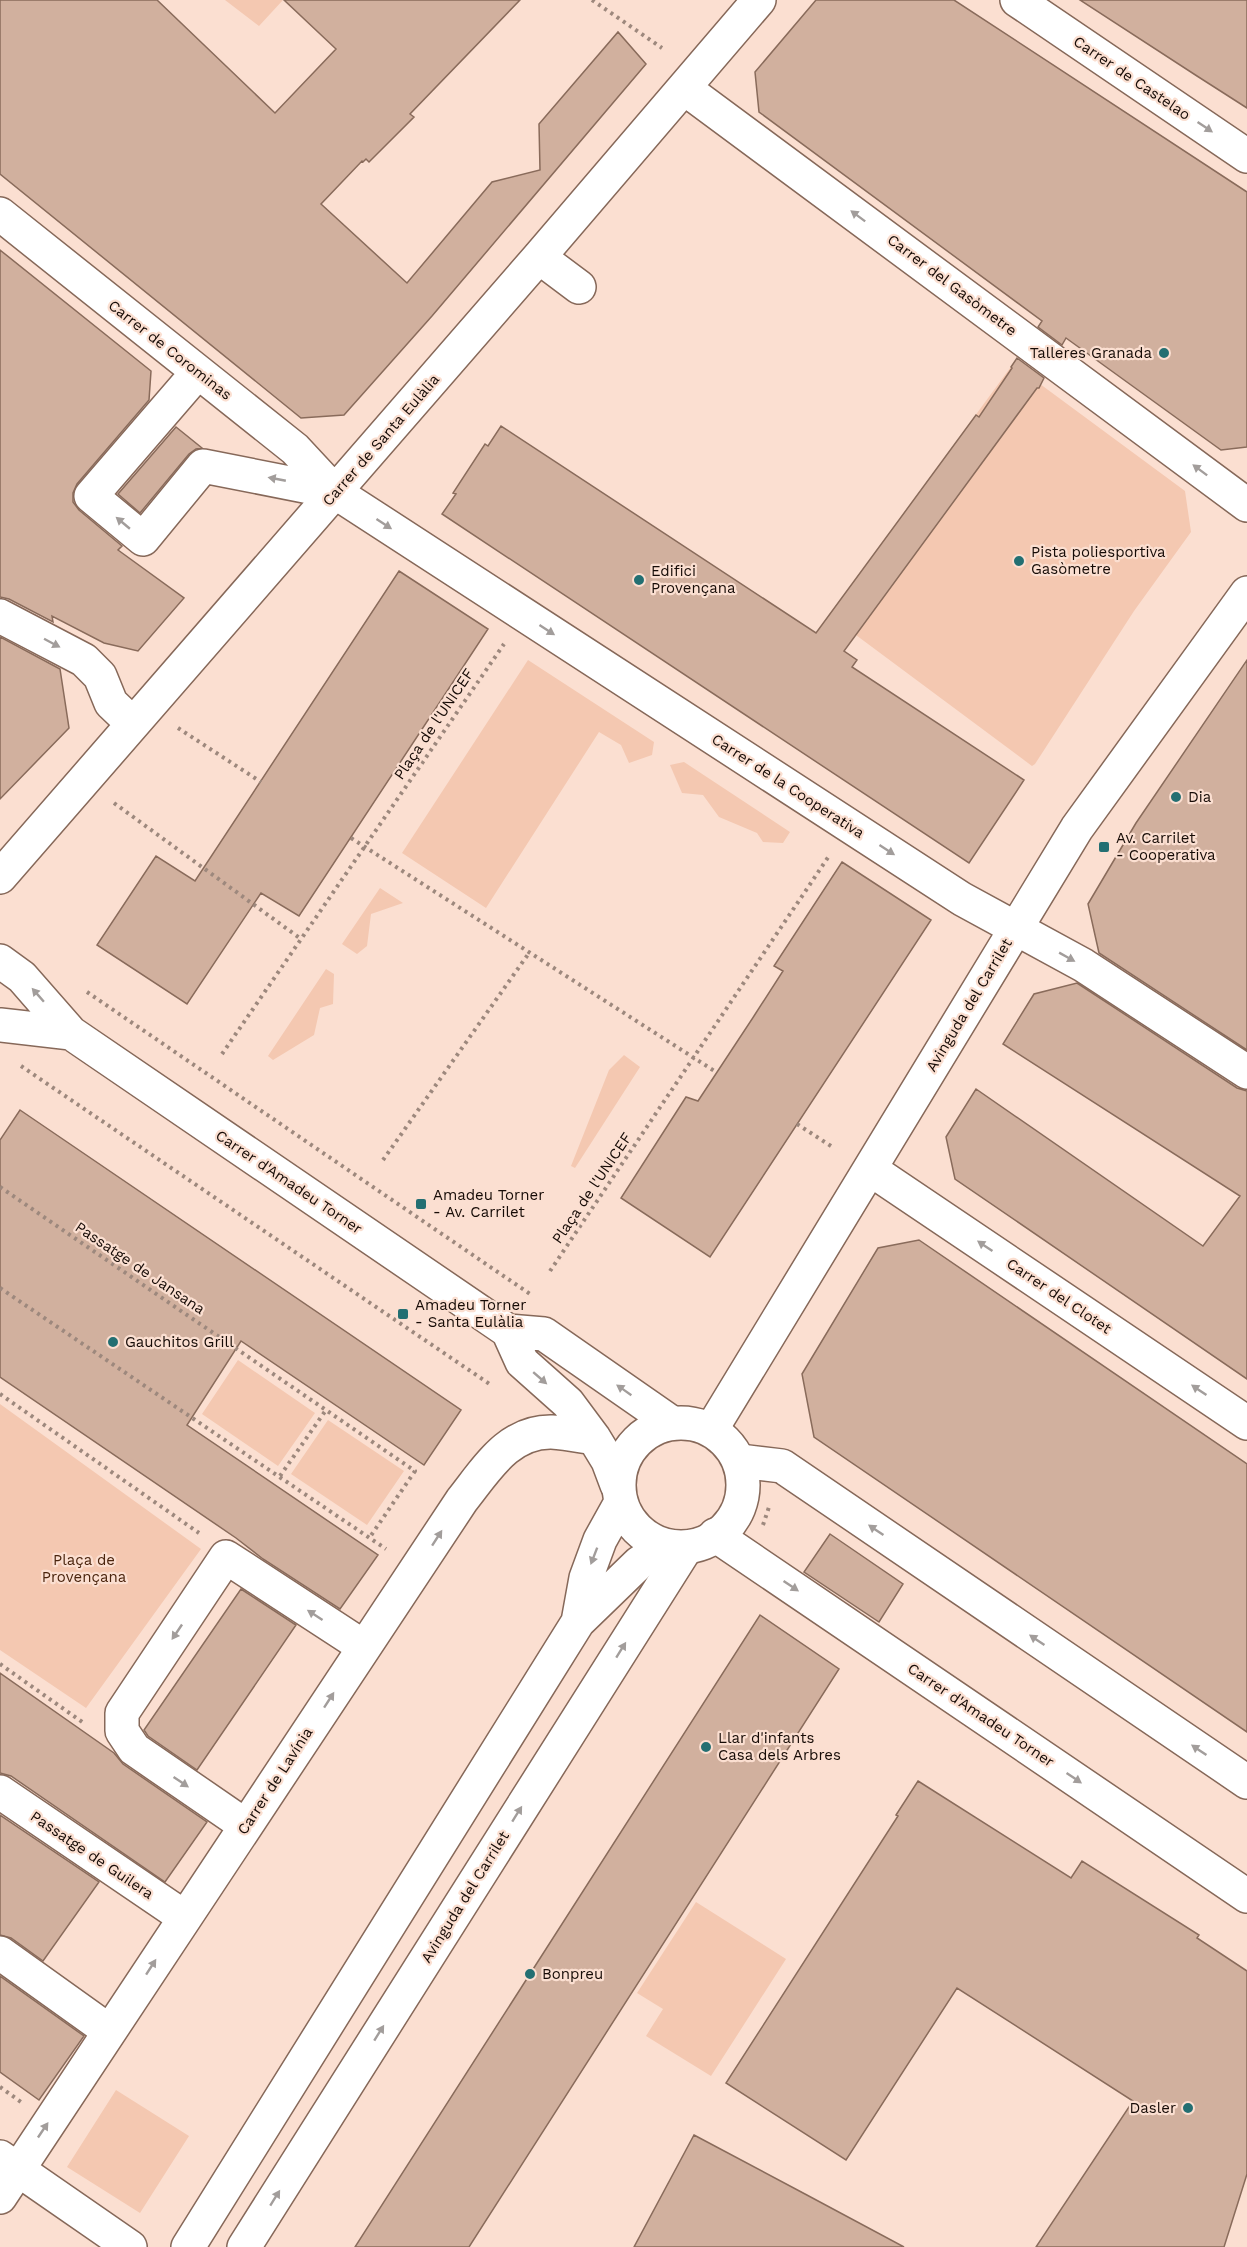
<svg xmlns="http://www.w3.org/2000/svg" width="1247" height="2247" font-family="'Work Sans',sans-serif">
	<style>
		.green { fill: #f4c8b1 }
		.building { fill: #d1b09e; stroke: #896b5b; stroke-width: 1.5 }
		.lines { fill: none; stroke-linecap: round; stroke-linejoin: round }
		.minor-casing { stroke: #866859; stroke-width: 36 }
		.major-casing { stroke: #866859; stroke-width: 36 }
		.path { stroke: #9d887d; stroke-width: 4; stroke-dasharray: 3 4.5; stroke-linecap: butt }
		.minor { stroke: #fff; stroke-width: 33 }
		.major { stroke: #fff; stroke-width: 33 }
		.oneway { fill: #a29d9b }
		.poi-dot { fill: #236f72; stroke: #fbdfd1; stroke-width: 2 }
		.labels { text-anchor: middle; dominant-baseline: central; stroke-width: 4.5; stroke-linejoin: round; paint-order: stroke }
		.street-label { font-size: 15px; fill: #160b06; stroke: #fbdfd1 }
		.poi-label { font-size: 15px; fill: #160b06; stroke: #fbdfd1; text-anchor: start }
		.park-label { font-size: 15px; fill: #4a240d; stroke: #fbdfd1 }
	</style>
	<rect width="100%" height="100%" fill="#fbdfd1"/>
	<path class="green" d="M 225,0 L 283,0 L 259,26 Z
		M 1013,364 L 1185,491 L 1191,532 L 1134,611 L 1035,764 L 1032,766 L 829,615 Z
		M 528,660 L 654,742 L 652,755 L 629,763 L 621,745 L 599,732 L 486,908 L 402,853 Z
		M 684,762 L 790,832 L 783,843 L 763,842 L 757,833 L 719,817 L 703,795 L 682,793 L 670,765 Z
		M 380,888 L 403,903 L 371,914 L 367,946 L 357,954 L 342,944 Z
		M 326,969 L 334,974 L 333,1004 L 320,1008 L 314,1035 L 273,1060 L 268,1056 Z
		M 624,1055 L 640,1067 L 575,1168 L 571,1166 L 609,1070 Z
		M 238,1360 L 315,1413 L 278,1466 L 202,1414 Z
		M 0,1404 L 201,1549 L 86,1708 L 0,1650 Z
		M 328,1420 L 404,1471 L 367,1525 L 291,1474 Z
		M 696,1902 L 786,1959 L 711,2076 L 646,2036 L 663,2009 L 637,1993 Z
		M 116,2090 L 189,2136 L 140,2213 L 67,2167 Z"/>
	<path class="building" d="M 0,0 L 157,0 L 275,113 L 336,49 L 284,0 L 520,0 L 410,114 L 414,117 L 369,162 L 366,159 L 363,162 L 362,161 L 321,204 L 407,283 L 492,182 L 540,170 L 539,124 L 618,32 L 646,64 L 432,316 L 344,415 L 301,418 L 0,174 Z
		M 816,0 L 954,0 L 1247,192 L 1247,447 L 1221,450 L 1066,338 L 1062,345 L 1038,327 L 1042,321 L 759,112 L 755,72 Z
		M 1080,0 L 1247,0 L 1247,108 L 1197,76 Z
		M 0,250 L 151,371 L 149,400 L 77,484 L 73,493 L 73,502 L 79,510 L 122,546 L 118,550 L 184,598 L 138,651 L 104,643 L 52,616 L 53,622 L 9,599 L 0,597 Z
		M 1017,358 L 1044,378 L 1039,388 L 1037,388 L 844,651 L 857,660 L 852,667 L 1024,780 L 969,863 L 442,514 L 456,494 L 453,493 L 485,444 L 488,446 L 501,426 L 816,633 L 976,415 L 979,417 L 1012,368 L 1011,367 Z
		M 176,427 L 202,448 L 196,449 L 189,454 L 140,513 L 118,494 Z
		M 399,571 L 488,629 L 299,916 L 261,893 L 187,1004 L 97,945 L 156,856 L 195,881 Z
		M 0,637 L 60,669 L 69,728 L 0,799 Z
		M 1247,660 L 1247,1050 L 1099,953 L 1088,904 L 1136,823 Z
		M 842,862 L 931,920 L 710,1257 L 621,1198 L 686,1097 L 698,1101 L 754,1016 L 783,971 L 774,966 Z
		M 1077,983 L 1237,1088 L 1247,1091 L 1247,1379 L 955,1179 L 946,1137 L 976,1089 L 1203,1246 L 1240,1196 L 1003,1044 L 1034,994 Z
		M 20,1110 L 461,1410 L 424,1465 L 241,1341 L 187,1425 L 378,1555 L 340,1609 L 263,1559 L 236,1538 L 0,1377 L 0,1140 Z
		M 919,1240 L 1247,1464 L 1247,1732 L 814,1437 L 802,1374 L 878,1248 Z
		M 830,1534 L 903,1584 L 879,1622 L 804,1572 Z
		M 241,1589 L 296,1625 L 197,1770 L 148,1736 L 144,1730 Z
		M 760,1615 L 839,1669 L 469,2247 L 355,2247 Z
		M 0,1673 L 114,1753 L 123,1764 L 207,1822 L 165,1882 L 11,1776 L 0,1773 Z
		M 918,1781 L 1071,1878 L 1082,1861 L 1199,1935 L 1197,1938 L 1247,1971 L 1247,2174 L 1224,2247 L 1036,2247 L 1133,2101 L 957,1988 L 846,2160 L 726,2083 L 898,1816 L 896,1815 Z
		M 0,1815 L 99,1882 L 43,1961 L 11,1938 L 0,1935 Z
		M 0,1976 L 84,2036 L 39,2100 L 0,2072 Z
		M 694,2135 L 805,2194 L 904,2247 L 634,2247 Z"/>
	<g class="lines">
		<g class="minor-casing">
			<path id="minor" d="M 1017,0 L 1247,156
				M 684,88 L 1247,505
				M 0,214 L 295,449 L 335,492 L 962,899 L 1083,965 L 1247,1072
				M 539,257 L 579,287
				M 198,372 L 91,496 L 143,539 L 203,466 L 335,492
				M 0,616 L 84,660 L 100,676 L 111,703 L 133,724
				M 0,877 L 539,257 L 759,0
				M 0,961 L 22,977 L 71,1033 L 508,1331 L 544,1334 L 672,1423
				M 0,1025 L 71,1033
				M 870,1169 L 1247,1423
				M 508,1331 L 522,1362 L 568,1403 L 594,1438 L 608,1461 L 617,1485
				M 711,1430 L 1077,828 L 1247,593
				M 740,1461 L 782,1466 L 1247,1782
				M 715,1535 L 1247,1896
				M 0,1792 L 184,1917
				M 246,1826 L 134,1749 L 122,1731 L 122,1713 L 226,1557 L 364,1647
				M 0,1953 L 109,2031
				M 0,2157 L 130,2247
				M 0,2197 L 462,1500 C 486,1470 508,1431 552,1432 C 566,1433 581,1436 594,1438
				M 244,2247 L 686,1548"/>
		</g>
		<g class="major-casing">
			<path id="major" d="M619 1485a62 62 0 1 1 124 0a62 62 0 1 1-124 0Z
				M 578,1622 L 586,1578 L 600,1540 L 620,1504
				M 188,2247 L 578,1622 L 639,1563 L 665,1546"/>
		</g>
		<path class="path" d="M 592,0 L 662,48
			M 178,728 L 261,782
			M 114,803 L 301,939
			M 351,838 L 716,1072
			M 87,992 L 530,1294
			M 222,1054 L 504,644
			M 21,1066 L 491,1385
			M 797,1124 L 834,1148
			M 383,1160 L 529,953
			M 0,1187 L 415,1471 L 370,1537
			M 550,1271 L 829,856
			M 0,1288 L 386,1549
			M 0,1394 L 199,1533
			M 280,1476 L 326,1410
			M 763,1525 L 770,1504
			M 0,1664 L 85,1724
			M 0,2087 L 21,2102"/>
		<use href="#minor" class="minor"/>
		<use href="#major" class="major"/>
	</g>
	<defs><path id="oneway-solid" d="M-6-.8H1V-3.2L6.5 0L1 3.2V.8H-6Z" transform="scale(1.5)"/></defs>
	<g class="oneway">
		<use href="#oneway-solid" transform="translate(1205 127) rotate(34)"/>
		<use href="#oneway-solid" transform="translate(858 216) rotate(-143)"/>
		<use href="#oneway-solid" transform="translate(1200 470) rotate(-143)"/>
		<use href="#oneway-solid" transform="translate(277 479) rotate(-169)"/>
		<use href="#oneway-solid" transform="translate(123 523) rotate(-140)"/>
		<use href="#oneway-solid" transform="translate(384 524) rotate(33)"/>
		<use href="#oneway-solid" transform="translate(547 630) rotate(33)"/>
		<use href="#oneway-solid" transform="translate(52 643) rotate(28)"/>
		<use href="#oneway-solid" transform="translate(887 850) rotate(33)"/>
		<use href="#oneway-solid" transform="translate(1067 957) rotate(29)"/>
		<use href="#oneway-solid" transform="translate(38 995) rotate(-131)"/>
		<use href="#oneway-solid" transform="translate(985 1246) rotate(-146)"/>
		<use href="#oneway-solid" transform="translate(540 1378) rotate(41)"/>
		<use href="#oneway-solid" transform="translate(624 1390) rotate(-145)"/>
		<use href="#oneway-solid" transform="translate(1199 1390) rotate(-146)"/>
		<use href="#oneway-solid" transform="translate(876 1530) rotate(-146)"/>
		<use href="#oneway-solid" transform="translate(437 1538) rotate(-57)"/>
		<use href="#oneway-solid" transform="translate(594 1556) rotate(111)"/>
		<use href="#oneway-solid" transform="translate(791 1586) rotate(34)"/>
		<use href="#oneway-solid" transform="translate(315 1615) rotate(-147)"/>
		<use href="#oneway-solid" transform="translate(177 1632) rotate(124)"/>
		<use href="#oneway-solid" transform="translate(1037 1640) rotate(-146)"/>
		<use href="#oneway-solid" transform="translate(621 1650) rotate(-58)"/>
		<use href="#oneway-solid" transform="translate(329 1700) rotate(-57)"/>
		<use href="#oneway-solid" transform="translate(1199 1750) rotate(-146)"/>
		<use href="#oneway-solid" transform="translate(1074 1778) rotate(34)"/>
		<use href="#oneway-solid" transform="translate(181 1782) rotate(34)"/>
		<use href="#oneway-solid" transform="translate(517 1814) rotate(-58)"/>
		<use href="#oneway-solid" transform="translate(151 1967) rotate(-57)"/>
		<use href="#oneway-solid" transform="translate(379 2033) rotate(-58)"/>
		<use href="#oneway-solid" transform="translate(43 2130) rotate(-56)"/>
		<use href="#oneway-solid" transform="translate(275 2198) rotate(-58)"/>
	</g>
	<g class="poi-dot">
		<circle cx="1164" cy="353" r="6"/>
		<circle cx="1019" cy="561" r="6"/>
		<circle cx="639" cy="580" r="6"/>
		<circle cx="1176" cy="797" r="6"/>
		<rect x="1098" y="841" width="12" height="12" rx="3"/>
		<rect x="415" y="1198" width="12" height="12" rx="3"/>
		<rect x="397" y="1308" width="12" height="12" rx="3"/>
		<circle cx="113" cy="1342" r="6"/>
		<circle cx="706" cy="1747" r="6"/>
		<circle cx="530" cy="1974" r="6"/>
		<circle cx="1188" cy="2108" r="6"/>
	</g>
	<g class="labels">
		<g class="street-label">
			<text transform="translate(1132 78) rotate(34)">Carrer de Castelao</text>
			<text transform="translate(952 285) rotate(37)">Carrer del Gasòmetre</text>
			<text transform="translate(170 350) rotate(38)">Carrer de Corominas</text>
			<text transform="translate(381 440) rotate(-49)">Carrer de Santa Eulàlia</text>
			<text transform="translate(434 724) rotate(-56)">Plaça de l'UNICEF</text>
			<text transform="translate(788 786) rotate(33)">Carrer de la Cooperativa</text>
			<text transform="translate(969 1005) rotate(-59)">Avinguda del Carrilet</text>
			<text transform="translate(289 1182) rotate(34)">Carrer d'Amadeu Torner</text>
			<text transform="translate(592 1188) rotate(-56)">Plaça de l'UNICEF</text>
			<text transform="translate(140 1268) rotate(34)">Passatge de Jansana</text>
			<text transform="translate(1059 1296) rotate(34)">Carrer del Clotet</text>
			<text transform="translate(981 1715) rotate(34)">Carrer d'Amadeu Torner</text>
			<text transform="translate(275 1781) rotate(-57)">Carrer de Lavínia</text>
			<text transform="translate(92 1855) rotate(34)">Passatge de Guilera</text>
			<text transform="translate(465 1897) rotate(-58)">Avinguda del Carrilet</text>
		</g>
		<g class="poi-label">
			<text x="1152" y="353" text-anchor="end">Talleres Granada</text>
			<text x="1031" y="552">Pista poliesportiva<tspan x="1031" dy="17">Gasòmetre</tspan></text>
			<text x="651" y="571">Edifici<tspan x="651" dy="17">Provençana</tspan></text>
			<text x="1188" y="797">Dia</text>
			<text x="1116" y="838">Av. Carrilet<tspan x="1116" dy="17">- Cooperativa</tspan></text>
			<text x="433" y="1195">Amadeu Torner<tspan x="433" dy="17">- Av. Carrilet</tspan></text>
			<text x="415" y="1305">Amadeu Torner<tspan x="415" dy="17">- Santa Eulàlia</tspan></text>
			<text x="125" y="1342">Gauchitos Grill</text>
			<text x="718" y="1738">Llar d'infants<tspan x="718" dy="17">Casa dels Arbres</tspan></text>
			<text x="542" y="1974">Bonpreu</text>
			<text x="1176" y="2108" text-anchor="end">Dasler</text>
		</g>
		<g class="park-label">
			<text x="84" y="1560">Plaça de<tspan x="84" dy="17">Provençana</tspan></text>
		</g>
	</g>
</svg>
